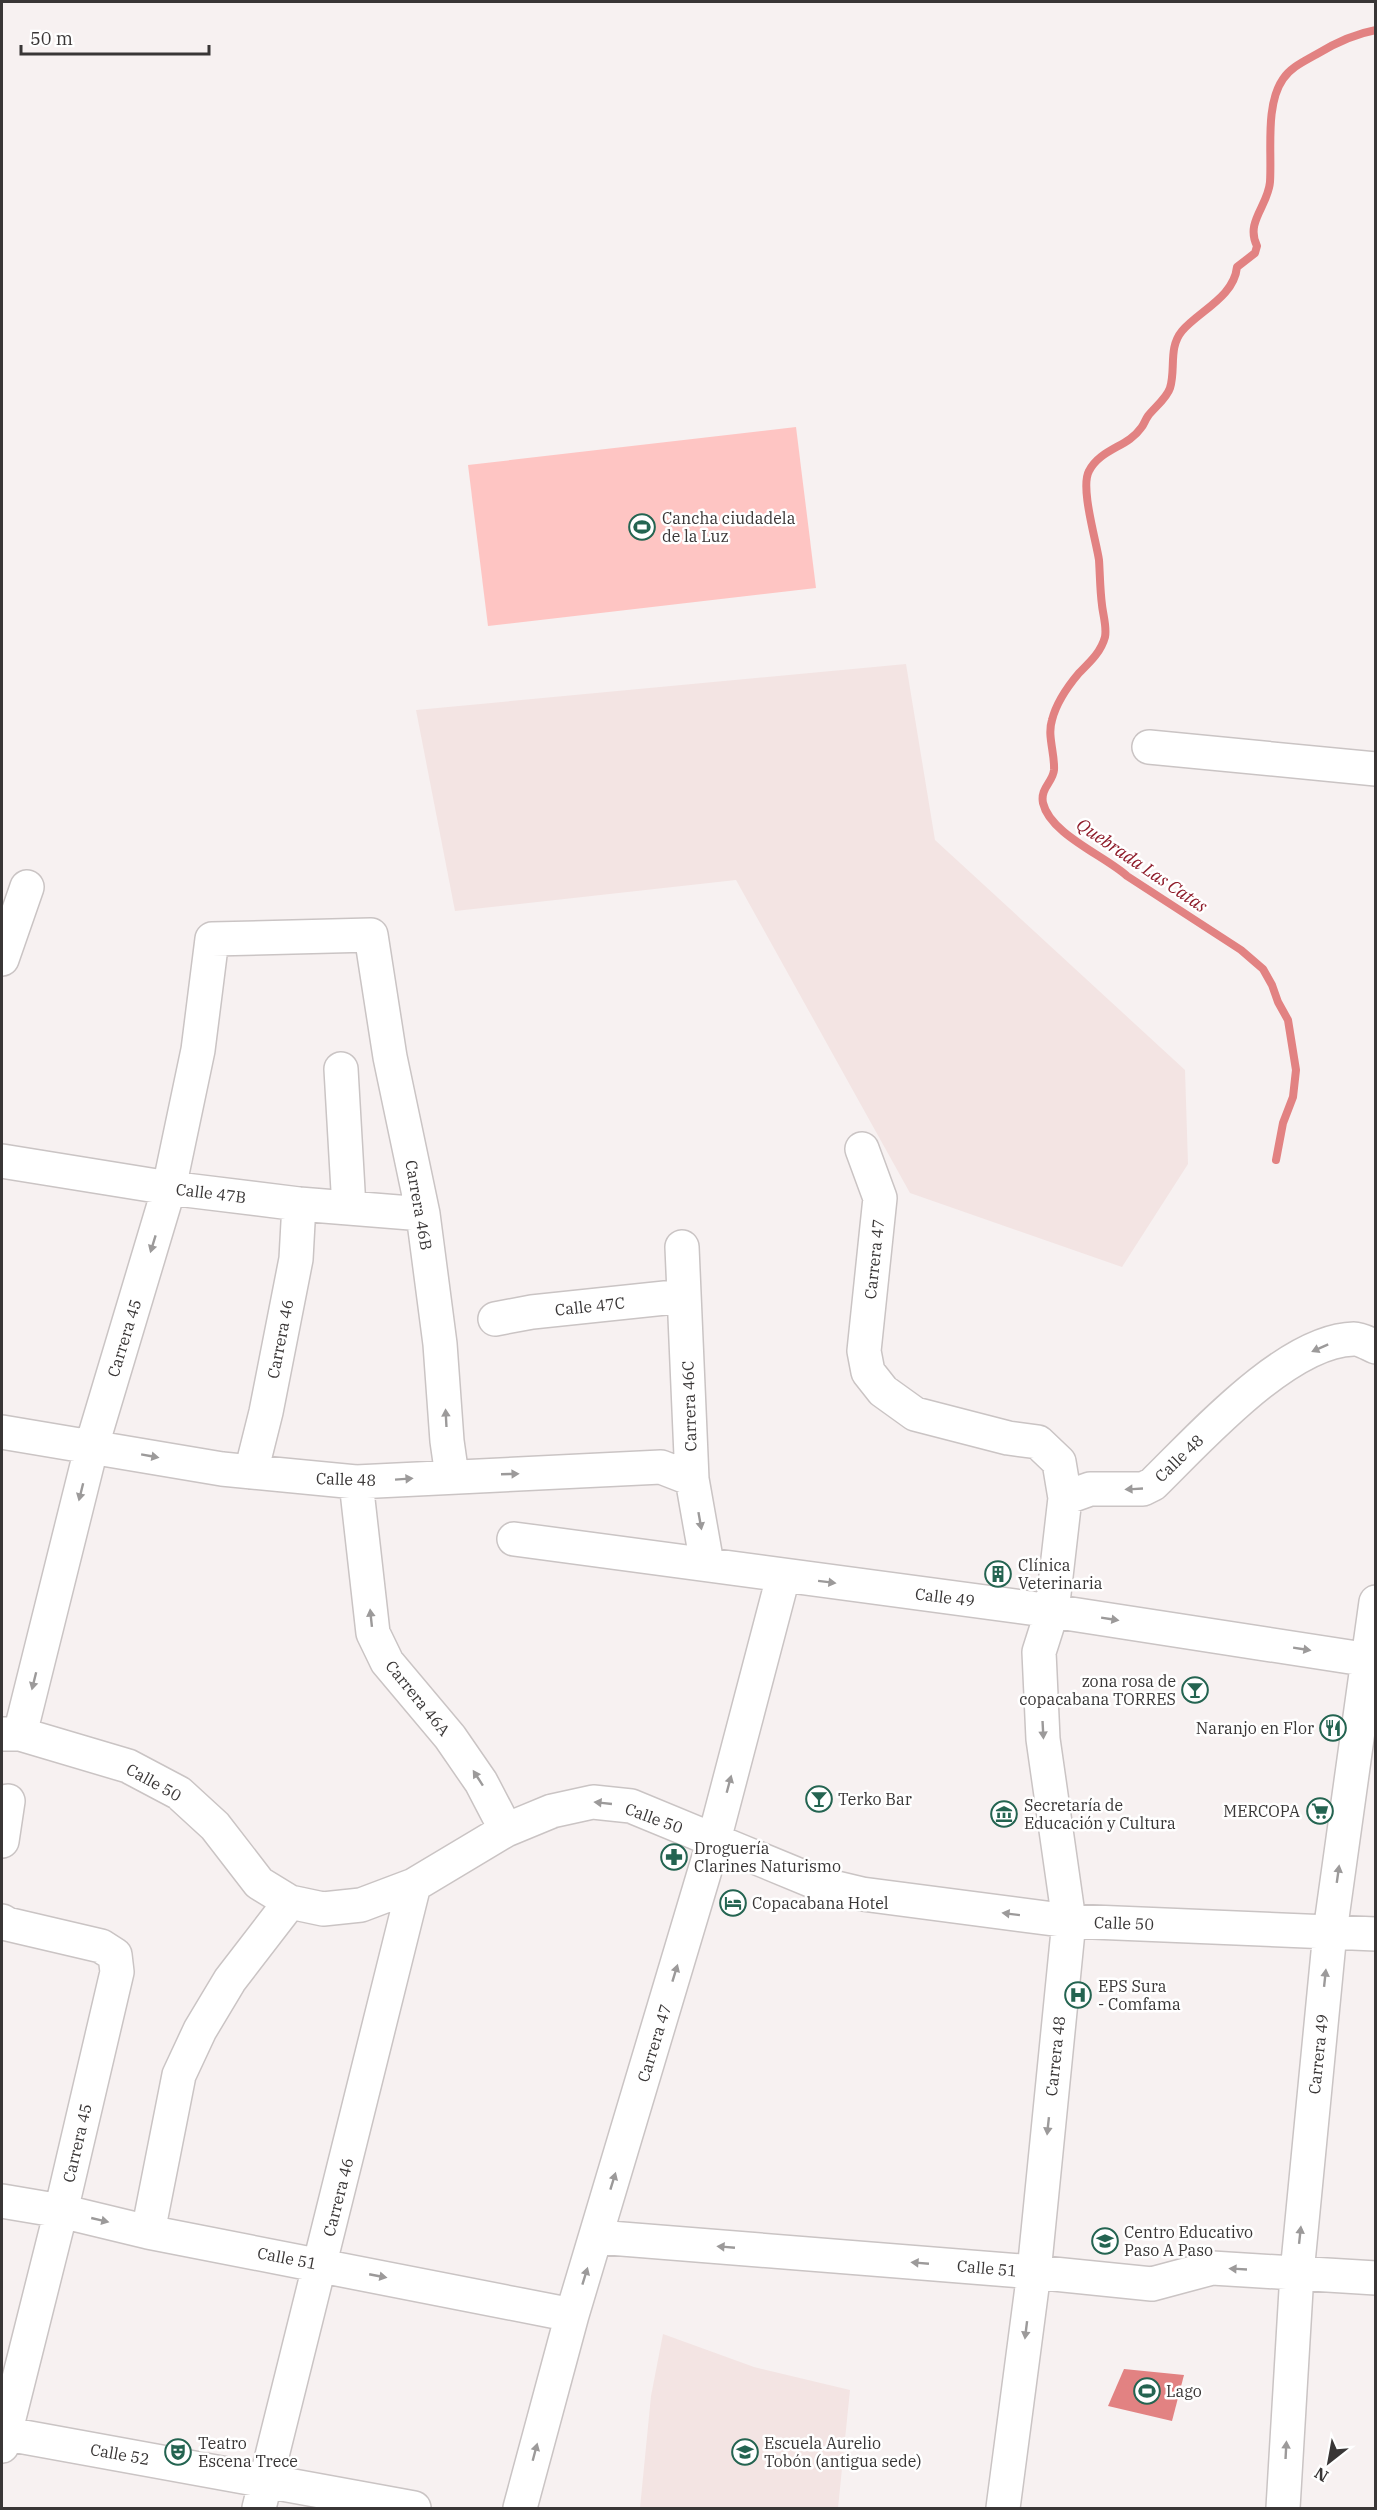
<svg xmlns="http://www.w3.org/2000/svg" width="1377" height="2510" font-family="'IBM Plex Serif',serif">
	<style>
		.built { fill: #f3e4e3 }
		.green { fill: #fec5c3 }
		.water { fill: #e28282 }
		.lines { fill: none; stroke-linecap: round; stroke-linejoin: round }
		.stream { stroke: #e28282; stroke-width: 8 }
		.minor-casing { stroke: #cac4c4; stroke-width: 36 }
		.minor { stroke: #fff; stroke-width: 33 }
		.oneway { fill: #9c9a9a }
		.labels { text-anchor: middle; dominant-baseline: central; stroke-width: 5; stroke-linejoin: round; paint-order: stroke }
		.poi-label { font-size: 16px; fill: #393636; stroke: #fff; text-anchor: start }
		.street-label { font-size: 16px; fill: #393636; stroke: #fff }
		.water-label { font-size: 18px; font-style: italic; fill: #8e1b29; stroke: #fff }
	</style>
	<rect width="100%" height="100%" fill="#f7f1f1"/>
	<path class="built" d="M 906,664 L 935,840 L 1185,1070 L 1188,1164 L 1122,1267 L 910,1193 L 736,880 L 455,911 L 416,710 Z
		M 663,2334 L 754,2367 L 850,2390 L 838,2508 L 640,2508 L 651,2396 Z"/>
	<path class="green" d="M 796,427 L 816,588 L 488,626 L 468,465 Z"/>
	<path class="water" d="M 1124,2369 L 1184,2375 L 1172,2421 L 1108,2406 Z"/>
	<g class="lines">
		<path class="stream" d="M 1276,1160 L 1283,1123 L 1293,1097 L 1296,1070 L 1288,1020 L 1278,1002 L 1272,985 L 1263,969 L 1241,950 L 1127,876 C 1105,856 1050,834 1043,803 C 1040,788 1053,782 1054,770 C 1055,753 1047,736 1052,720 C 1056,704 1068,686 1079,673 C 1090,662 1101,652 1105,637 C 1107,627 1103,615 1102,605 C 1100,590 1100,575 1099,560 C 1096,540 1080,487 1089,471 C 1100,449 1128,447 1141,428 C 1144,425 1145,420 1148,416 C 1154,408 1167,398 1170,388 C 1176,369 1168,348 1182,331 C 1199,311 1234,297 1237,267 L 1255,253 L 1257,246 C 1245,222 1268,206 1270,182 C 1272,151 1265,105 1283,79 C 1291,67 1305,61 1317,54 C 1335,43 1354,34 1376,30"/>
		<g class="minor-casing">
			<path id="minor" d="M 1149,747 L 1376,769
				M 2,959 L 27,887
				M 341,1069 L 349,1208
				M 862,1149 L 880,1198 L 864,1351 L 868,1372 L 883,1391 L 915,1414 L 1008,1438 L 1038,1442 L 1059,1462 L 1065,1498 L 1052,1611 L 1039,1652 L 1043,1739 L 1069,1921 L 1034,2272 L 1003,2508
				M 2,1161 L 169,1188 L 299,1204 L 423,1214
				M 682,1247 L 692,1479 L 707,1564
				M 495,1319 L 532,1312 L 684,1296
				M 2,1432 L 222,1469 L 356,1482 L 661,1467 L 692,1479
				M 251,1472 L 266,1412 L 296,1259 L 299,1204
				M 356,1482 L 373,1633 L 387,1662 L 450,1737 L 481,1782 L 506,1830
				M 1065,1498 L 1090,1489 L 1143,1489 L 1153,1484 C 1199,1439 1287,1340 1354,1339 C 1361,1339 1369,1344 1376,1347
				M 514,1539 L 1052,1611 L 1376,1661
				M 2,1734 L 20,1734 L 128,1766 L 179,1793 L 215,1826 L 259,1883 L 290,1902 L 323,1909 L 361,1905 L 414,1885 L 506,1830 L 552,1811 L 593,1802 L 631,1806 L 820,1884 L 862,1894 L 1069,1921 L 1376,1934
				M 20,1734 L 92,1445 L 169,1188 L 198,1050 L 212,939 L 371,935 L 390,1057 L 423,1214 L 440,1344 L 447,1441 L 452,1476
				M 2,1841 L 8,1801
				M 2,1921 L 7,1924 L 101,1946 L 115,1955 L 117,1972 L 61,2211 L 2,2446
				M 2,2201 L 61,2211 L 148,2232 L 572,2315
				M 148,2232 L 179,2075 L 200,2030 L 230,1980 L 290,1902
				M 597,2237 L 1034,2272 L 1152,2284 L 1212,2268 L 1376,2278
				M 2,2433 L 414,2508
				M 259,2508 L 414,1885
				M 520,2508 L 572,2315 L 714,1840 L 783,1577
				M 1283,2508 L 1297,2273 L 1330,1932 L 1376,1602"/>
		</g>
		<use href="#minor" class="minor"/>
	</g>
	<defs><path id="oneway-solid" d="M-6-.8H1V-3.2L6.5 0L1 3.2V.8H-6Z" transform="scale(1.5)"/></defs>
	<g class="oneway">
		<use href="#oneway-solid" transform="translate(153 1244) rotate(107)"/>
		<use href="#oneway-solid" transform="translate(1320 1348) rotate(156)"/>
		<use href="#oneway-solid" transform="translate(446 1418) rotate(-93)"/>
		<use href="#oneway-solid" transform="translate(150 1456) rotate(10)"/>
		<use href="#oneway-solid" transform="translate(510 1474) rotate(-2)"/>
		<use href="#oneway-solid" transform="translate(404 1479) rotate(-4)"/>
		<use href="#oneway-solid" transform="translate(1134 1489) rotate(177)"/>
		<use href="#oneway-solid" transform="translate(81 1492) rotate(104)"/>
		<use href="#oneway-solid" transform="translate(700 1521) rotate(80)"/>
		<use href="#oneway-solid" transform="translate(827 1582) rotate(7)"/>
		<use href="#oneway-solid" transform="translate(371 1618) rotate(-96)"/>
		<use href="#oneway-solid" transform="translate(1110 1619) rotate(9)"/>
		<use href="#oneway-solid" transform="translate(1302 1649) rotate(9)"/>
		<use href="#oneway-solid" transform="translate(34 1681) rotate(104)"/>
		<use href="#oneway-solid" transform="translate(1043 1730) rotate(87)"/>
		<use href="#oneway-solid" transform="translate(478 1778) rotate(-123)"/>
		<use href="#oneway-solid" transform="translate(729 1784) rotate(-75)"/>
		<use href="#oneway-solid" transform="translate(603 1803) rotate(-174)"/>
		<use href="#oneway-solid" transform="translate(1338 1874) rotate(-82)"/>
		<use href="#oneway-solid" transform="translate(1011 1914) rotate(-173)"/>
		<use href="#oneway-solid" transform="translate(675 1973) rotate(-73)"/>
		<use href="#oneway-solid" transform="translate(1325 1978) rotate(-84)"/>
		<use href="#oneway-solid" transform="translate(1048 2126) rotate(96)"/>
		<use href="#oneway-solid" transform="translate(613 2181) rotate(-73)"/>
		<use href="#oneway-solid" transform="translate(100 2220) rotate(13)"/>
		<use href="#oneway-solid" transform="translate(1300 2235) rotate(-84)"/>
		<use href="#oneway-solid" transform="translate(726 2247) rotate(-175)"/>
		<use href="#oneway-solid" transform="translate(920 2263) rotate(-175)"/>
		<use href="#oneway-solid" transform="translate(1238 2269) rotate(-177)"/>
		<use href="#oneway-solid" transform="translate(378 2276) rotate(11)"/>
		<use href="#oneway-solid" transform="translate(585 2276) rotate(-73)"/>
		<use href="#oneway-solid" transform="translate(1026 2330) rotate(97)"/>
		<use href="#oneway-solid" transform="translate(1286 2450) rotate(-87)"/>
		<use href="#oneway-solid" transform="translate(535 2452) rotate(-75)"/>
	</g>
	<defs>
		<g id="stadium-ring" transform="scale(1.35)"><circle r="9.5" fill="#fff" stroke="#246451" stroke-width="1.5"/><path d="M0-5a6.5 5 0 1 0 0 10a6.5 5 0 1 0 0-10ZM-3.5-1.8h7v3.6h-7Z" fill="#246451"/></g>
		<g id="building-ring" transform="scale(1.35)"><circle r="9.5" fill="#fff" stroke="#246451" stroke-width="1.5"/><path d="M-4-6H4V6H1V3H-1V6H-4ZM-2.5-4.3h1.7v1.8h-1.7ZM.8-4.3h1.7v1.8H.8ZM-2.5-1h1.7V.8h-1.7ZM.8-1h1.7V.8H.8Z" fill="#246451"/></g>
		<g id="bar-ring" transform="scale(1.35)"><circle r="9.5" fill="#fff" stroke="#246451" stroke-width="1.5"/><path d="M-6-5H6L.8 .8V4.5H3.5V6h-7V4.5H-.8V.8Z" fill="#246451"/></g>
		<g id="restaurant-ring" transform="scale(1.35)"><circle r="9.5" fill="#fff" stroke="#246451" stroke-width="1.5"/><path d="M-5-6h1v4h1v-4h1v4h1v-4h1v5L-1.5 .5V6h-2V.5L-5-1ZM5-6V6H3V1.5H1.5Q1.5-4 5-6Z" fill="#246451"/></g>
		<g id="supermarket-ring" transform="scale(1.35)"><circle r="9.5" fill="#fff" stroke="#246451" stroke-width="1.5"/><path d="M-6-5.5h2.5l.6 2H6L4.5 2H-2.5L-4.4-4H-6ZM-1.5 3.2a1.3 1.3 0 1 0 .1 0ZM3 3.2a1.3 1.3 0 1 0 .1 0Z" fill="#246451"/></g>
		<g id="museum-ring" transform="scale(1.35)"><circle r="9.5" fill="#fff" stroke="#246451" stroke-width="1.5"/><path d="M0-6L6-3V-2H-6V-3ZM-5-1h2V3h-2ZM-1-1h2V3h-2ZM3-1h2V3H3ZM-6 4H6V6H-6Z" fill="#246451"/></g>
		<g id="pharmacy-ring" transform="scale(1.35)"><circle r="9.5" fill="#fff" stroke="#246451" stroke-width="1.5"/><path d="M-2-6h4v4h4v4h-4v4h-4v-4h-4v-4h4Z" fill="#246451"/></g>
		<g id="hotel-ring" transform="scale(1.35)"><circle r="9.5" fill="#fff" stroke="#246451" stroke-width="1.5"/><path d="M-6-4.5h1.5V1H6V5H4.5V3h-9V5H-6ZM-4 0a1.8 1.8 0 1 1 3.6 0ZM.5 0V-2.5h3Q6-2.5 6 0Z" fill="#246451"/></g>
		<g id="hospital-ring" transform="scale(1.35)"><circle r="9.5" fill="#fff" stroke="#246451" stroke-width="1.5"/><path d="M-5-5h3v3.5h4V-5h3V5h-3V1.5h-4V5h-3Z" fill="#246451"/></g>
		<g id="school-ring" transform="scale(1.35)"><circle r="9.5" fill="#fff" stroke="#246451" stroke-width="1.5"/><path d="M0-5L7-2L0 1L-7-2ZM-4 1L0 2.5L4 1V4Q0 6-4 4Z" fill="#246451"/></g>
		<g id="theatre-ring" transform="scale(1.35)"><circle r="9.5" fill="#fff" stroke="#246451" stroke-width="1.5"/><path d="M-5-5.5Q0-4 5-5.5V0Q5 5 0 6Q-5 5-5 0ZM-3.3-2.5H-1v1.5H-3.3ZM1-2.5H3.3v1.5H1ZM-2.8 1Q0 5.5 2.8 1Z" fill="#246451"/></g>
	</defs>
	<g fill-rule="evenodd">
		<use href="#stadium-ring" x="642" y="527"/>
		<use href="#building-ring" x="998" y="1574"/>
		<use href="#bar-ring" x="1195" y="1690"/>
		<use href="#restaurant-ring" x="1333" y="1728"/>
		<use href="#bar-ring" x="819" y="1799"/>
		<use href="#supermarket-ring" x="1320" y="1811"/>
		<use href="#museum-ring" x="1004" y="1814"/>
		<use href="#pharmacy-ring" x="674" y="1857"/>
		<use href="#hotel-ring" x="733" y="1903"/>
		<use href="#hospital-ring" x="1078" y="1995"/>
		<use href="#school-ring" x="1105" y="2241"/>
		<use href="#stadium-ring" x="1147" y="2391"/>
		<use href="#theatre-ring" x="178" y="2452"/>
		<use href="#school-ring" x="745" y="2452"/>
	</g>
	<g class="labels">
		<g class="poi-label">
			<text x="662" y="518">Cancha ciudadela<tspan x="662" dy="18">de la Luz</tspan></text>
			<text x="1018" y="1565">Clínica<tspan x="1018" dy="18">Veterinaria</tspan></text>
			<text x="1176" y="1681" text-anchor="end">zona rosa de<tspan x="1176" dy="18">copacabana TORRES</tspan></text>
			<text x="1314" y="1728" text-anchor="end">Naranjo en Flor</text>
			<text x="838" y="1799">Terko Bar</text>
			<text x="1024" y="1805">Secretaría de<tspan x="1024" dy="18">Educación y Cultura</tspan></text>
			<text x="1300" y="1811" text-anchor="end">MERCOPA</text>
			<text x="694" y="1848">Droguería<tspan x="694" dy="18">Clarines Naturismo</tspan></text>
			<text x="752" y="1903">Copacabana Hotel</text>
			<text x="1098" y="1986">EPS Sura<tspan x="1098" dy="18">- Comfama</tspan></text>
			<text x="1124" y="2232">Centro Educativo<tspan x="1124" dy="18">Paso A Paso</tspan></text>
			<text x="1166" y="2391">Lago</text>
			<text x="198" y="2443">Teatro<tspan x="198" dy="18">Escena Trece</tspan></text>
			<text x="764" y="2443">Escuela Aurelio<tspan x="764" dy="18">Tobón (antigua sede)</tspan></text>
		</g>
		<g class="street-label">
			<text transform="translate(211 1193) rotate(7)">Calle 47B</text>
			<text transform="translate(419 1205) rotate(80)">Carrera 46B</text>
			<text transform="translate(874 1259) rotate(-84)">Carrera 47</text>
			<text transform="translate(590 1306) rotate(-6)">Calle 47C</text>
			<text transform="translate(124 1338) rotate(-73)">Carrera 45</text>
			<text transform="translate(280 1339) rotate(-79)">Carrera 46</text>
			<text transform="translate(689 1406) rotate(-92)">Carrera 46C</text>
			<text transform="translate(1179 1458) rotate(-44)">Calle 48</text>
			<text transform="translate(346 1479) rotate(2)">Calle 48</text>
			<text transform="translate(945 1597) rotate(7)">Calle 49</text>
			<text transform="translate(418 1698) rotate(51)">Carrera 46A</text>
			<text transform="translate(154 1782) rotate(29)">Calle 50</text>
			<text transform="translate(654 1818) rotate(20)">Calle 50</text>
			<text transform="translate(1124 1923) rotate(2)">Calle 50</text>
			<text transform="translate(654 2043) rotate(-73)">Carrera 47</text>
			<text transform="translate(1318 2054) rotate(-84)">Carrera 49</text>
			<text transform="translate(1055 2056) rotate(-84)">Carrera 48</text>
			<text transform="translate(77 2143) rotate(-77)">Carrera 45</text>
			<text transform="translate(338 2197) rotate(-76)">Carrera 46</text>
			<text transform="translate(287 2258) rotate(11)">Calle 51</text>
			<text transform="translate(987 2268) rotate(5)">Calle 51</text>
			<text transform="translate(120 2454) rotate(10)">Calle 52</text>
		</g>
		<g class="water-label">
			<text transform="translate(1142 865) rotate(34)">Quebrada Las Catas</text>
		</g>
	</g>
	<rect width="1377" height="2510" fill="none" stroke="#393636" stroke-width="6"/>
	<g transform="translate(1329 2462) rotate(211)" stroke="#ffffff" stroke-width="4.5" paint-order="stroke">
	<path d="M0-4.5L10 22L0 15L-10 22Z" fill="#393636"/>
	<text y="-9" font-size="16" font-weight="bold" text-anchor="middle" fill="#393636">N</text>
	</g>
	<path d="M21 45v9h188v-9" fill="none" stroke="#393636" stroke-width="3"/>
	<text x="30" y="45" font-size="18" fill="#393636" stroke="#ffffff" stroke-width="4.5" paint-order="stroke">50 m</text>
</svg>
